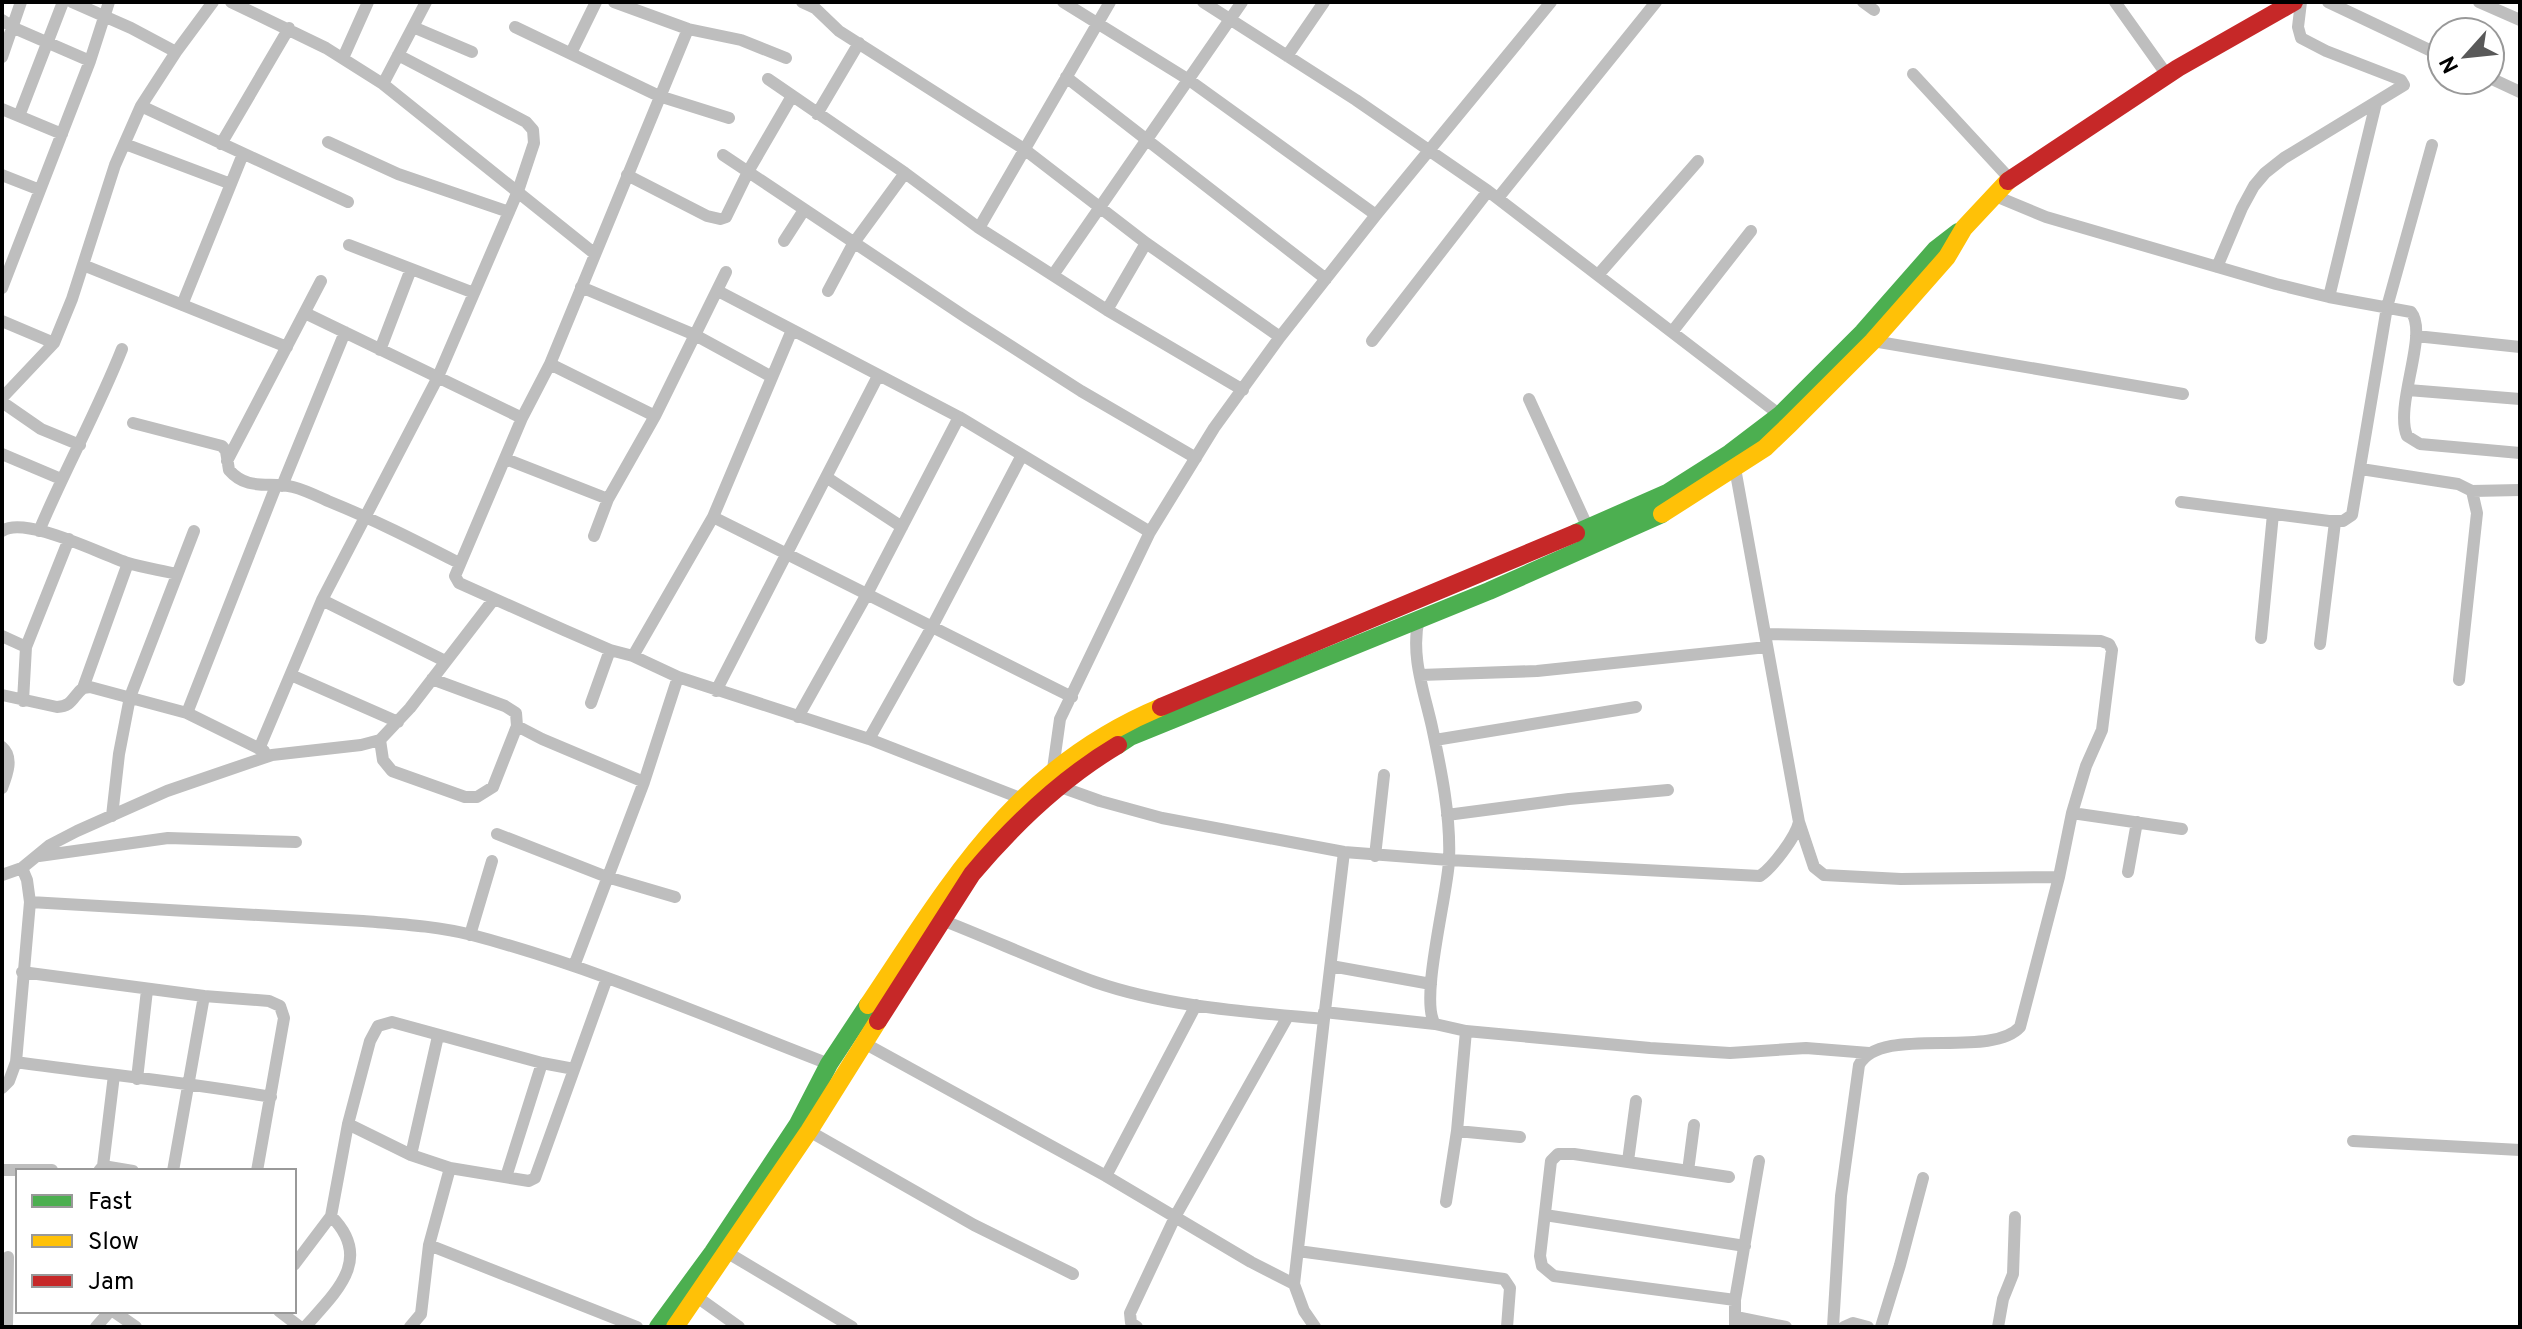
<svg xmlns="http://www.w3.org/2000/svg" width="2522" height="1329" font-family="Overpass,sans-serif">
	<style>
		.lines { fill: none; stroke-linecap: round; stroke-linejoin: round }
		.street { stroke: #bebebe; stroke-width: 12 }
		.fast { stroke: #4caf50; stroke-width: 18 }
		.slow { stroke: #ffc107; stroke-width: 18 }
		.jam { stroke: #c62828; stroke-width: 18 }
	</style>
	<rect width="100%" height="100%" fill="#fff"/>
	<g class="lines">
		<path class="street" d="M 72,2 L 131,28 L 176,52
			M 231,2 L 326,48 L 383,84 L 595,254
			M 614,2 L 688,29 L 741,40 L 786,58
			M 802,2 L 815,8 L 839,31 L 1024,149 L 1146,243 L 1107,310
			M 1063,2 L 1189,80 L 1376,215
			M 1110,2 L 979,228 L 1107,310 L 1243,390
			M 1203,2 L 1356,100 L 1488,191 L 1780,415
			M 1863,2 L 1874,10
			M 2115,2 L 2167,75
			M 2328,2 L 2442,56
			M 2479,2 L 2520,20
			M 2,20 L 14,28 L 90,61
			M 413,27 L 472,52
			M 515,27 L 659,96 L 729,118
			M 688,29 L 550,364 L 522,418 L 455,576 L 459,583 L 564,630 L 610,650 L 633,656 L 678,677 L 869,739 L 1020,798
			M 571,53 L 596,2
			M 1287,56 L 1324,2
			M 2,57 L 21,2
			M 343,58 L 368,2
			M 1913,74 L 2010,179
			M 1066,77 L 1326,279
			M 2490,78 L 2520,92
			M 768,79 L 905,173 L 979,228
			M 383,84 L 426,2
			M 141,106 L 348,202
			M 2,109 L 62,134
			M 817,114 L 859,43
			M 19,116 L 63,2
			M 328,142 L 398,174 L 509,212
			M 125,144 L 231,184
			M 221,144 L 289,28
			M 723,155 L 967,318 L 1081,391 L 1196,458
			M 2,175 L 40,190
			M 627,175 L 707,216 L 720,219 L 726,217 L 749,170 L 792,96
			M 1993,195 L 2046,217 L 2276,284 L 2329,297 L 2411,312 C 2429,334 2394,405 2407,436 L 2420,444 L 2520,453
			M 1498,198 L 1656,2
			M 784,241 L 804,210
			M 1146,243 L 1280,337
			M 349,245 L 474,293
			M 83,265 L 287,347
			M 2217,267 L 2242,208 L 2254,186 L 2265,173 L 2284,158 L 2404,85 L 2401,80 L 2326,51 L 2301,38 L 2298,27 L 2301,2
			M 1053,275 L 1242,2
			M 1598,275 L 1698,161
			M 581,287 L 695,335 L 772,377
			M 2,288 L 90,61 L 109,2
			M 718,291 L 959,417 L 1150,532
			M 828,291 L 853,244 L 905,173
			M 2329,297 L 2376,103
			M 182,305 L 243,154
			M 305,313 L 522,418
			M 2,321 L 54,343
			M 1672,332 L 1751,231
			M 2416,336 L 2520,347
			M 1372,341 L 1488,191
			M 1873,341 L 2183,394
			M 380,350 L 411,269
			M 550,364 L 655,416
			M 2408,390 L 2520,399
			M 2,398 L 54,343 L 72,299 L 115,165 L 141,106 L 176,52 L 213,2
			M 1529,399 L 1588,528
			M 2,402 L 41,429 L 80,445
			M 133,423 L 222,446 L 226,451 L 229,470 C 248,492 270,481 293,487 C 305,490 317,496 328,501 C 373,519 416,541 459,563
			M 2,454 L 61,479
			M 506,459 L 608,499 L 655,416 L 726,272
			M 227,461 L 321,281
			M 2361,469 L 2458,484 L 2472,491 L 2477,513 L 2459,680
			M 826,477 L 902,527
			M 282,486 L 345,332
			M 2472,491 L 2520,490
			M 2181,502 L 2329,521 L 2343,521 L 2352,515 L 2387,307 L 2432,145
			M 713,517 L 1072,697
			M 2,531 C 25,515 102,555 128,563 C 144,568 161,570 177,574
			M 39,531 C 65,469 97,412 122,349
			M 594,536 L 608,499
			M 322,600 L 445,661
			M 1419,618 C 1410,655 1424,691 1432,727 C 1441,769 1451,817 1449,860 C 1448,893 1419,1001 1435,1024 L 1466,1031 L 1650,1048 L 1730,1053 L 1806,1048 L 1869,1053
			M 1765,634 L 2101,641 L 2109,644 L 2112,650 L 2102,730 L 2086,766 L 2072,813 L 2059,877 L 2020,1027 C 1990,1060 1881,1024 1859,1065 L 1841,1196 L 1833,1327
			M 2,636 L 26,647
			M 2261,638 L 2273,514
			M 2320,644 L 2335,522
			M 633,656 L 713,517 L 792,330
			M 291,675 L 398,722
			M 1420,675 L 1537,671 L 1767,647
			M 83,688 L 128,563
			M 716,691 L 878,376
			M 2,695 L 57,707 C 73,706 72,697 83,688 L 90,687 L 187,713 L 264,751
			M 23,701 L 26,647 L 69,539
			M 591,703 L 610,650
			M 187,713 L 276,486
			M 798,717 L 867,594 L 959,417
			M 517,726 L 542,739 L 644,782
			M 869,739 L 933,625 L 1022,455
			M 380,740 L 383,760 L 392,771 L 465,797 L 477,797 L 493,787 L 517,726 L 516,713 L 505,706 L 432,679
			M 1435,740 L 1636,707
			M 2,747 C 14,757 7,775 2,788
			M 259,749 L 322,600 L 437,379 L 518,191 L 534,143 L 533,130 L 526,122 L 398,55
			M 1053,769 L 1060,719 L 1150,532 L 1214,428 L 1280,337 L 1376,215 L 1551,2
			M 1058,786 L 1100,801 L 1162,818 L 1344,852 L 1449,860 L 1760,876 C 1772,868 1796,837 1799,822 L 1735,468
			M 2072,813 L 2182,829
			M 1447,815 L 1569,799 L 1668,790
			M 112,816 L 119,754 L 130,697 L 194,531
			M 1799,822 L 1814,867 L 1824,875 L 1901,879 L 2059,877
			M 497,834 L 607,877 L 675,897
			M 39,856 L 168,838 L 296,842
			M 1375,856 L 1384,775
			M 2128,872 L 2137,822
			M 2,875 L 22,868 L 50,845 L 77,831 L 167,791 L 272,755 L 361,745 L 380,740 L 410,708 L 494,599
			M 30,902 L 363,921 C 399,924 437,926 472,935 C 594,967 712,1019 829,1064
			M 942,920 C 993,940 1043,963 1095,982 C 1167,1007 1248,1012 1324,1019 L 1294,1284 L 1304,1311 L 1315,1327
			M 470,935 L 492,861
			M 574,966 L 644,782 L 678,677
			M 1331,966 L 1431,984
			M 22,972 L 204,996 L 173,1171
			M 204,996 L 269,1001 L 280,1006 L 284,1018 L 257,1171
			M 1324,1012 L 1435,1024
			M 1324,1019 L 1344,852
			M 864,1043 L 1106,1176 L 1251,1262 L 1294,1284
			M 16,1062 C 101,1074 186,1082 271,1097
			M 137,1079 L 147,990
			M 2,1088 L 9,1081 L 16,1062 L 30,902 L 27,880 L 22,868
			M 348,1124 L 411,1155 L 450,1168 L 429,1245 L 421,1314 L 410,1327
			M 809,1131 L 974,1225 L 1073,1274
			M 1457,1131 L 1520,1137
			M 2353,1141 L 2520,1150
			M 411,1155 L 438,1036
			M 1628,1161 L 1636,1101
			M 103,1166 L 114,1075
			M 450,1168 L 529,1181 L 535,1178 L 607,978
			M 2,1170 L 52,1170
			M 99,1171 L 103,1166 L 133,1171
			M 1688,1171 L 1694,1125
			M 1106,1176 L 1196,1005
			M 506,1177 L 542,1063
			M 1729,1177 L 1574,1154 L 1558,1154 L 1551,1161 L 1540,1256 L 1542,1266 L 1554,1276 L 1735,1300
			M 1446,1202 L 1457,1131 L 1466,1031
			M 1545,1215 L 1745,1246
			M 429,1245 L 637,1327
			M 1298,1251 L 1504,1279 L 1510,1288 L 1507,1327
			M 728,1253 L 852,1327
			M 294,1265 L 331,1216 L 348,1124 L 370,1041 L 378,1026 L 392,1022 L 542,1063 L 574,1069
			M 697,1297 L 739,1327
			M 113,1311 L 136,1327
			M 279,1311 L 300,1327
			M 1736,1317 L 1786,1327
			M 7,1327 L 8,1257
			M 96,1327 L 110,1311
			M 305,1327 C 336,1292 374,1259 331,1216
			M 1137,1327 L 1131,1323 L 1130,1313 L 1176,1215 L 1288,1016
			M 1735,1327 L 1735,1300 L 1759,1161
			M 1844,1327 L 1853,1323 L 1868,1327
			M 1881,1327 L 1900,1265 L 1923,1178
			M 1998,1327 L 2003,1299 L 2013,1274 L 2015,1217"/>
		<path class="fast" d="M 1576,533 L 1667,493 L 1730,453 L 1780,415 L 1863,332 L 1936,249 L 1958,232
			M 1118,745 L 1130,737 L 1489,591 L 1662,514
			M 658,1327 L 713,1252 L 798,1124 L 829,1064 L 868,1005"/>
		<path class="slow" d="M 1662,514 L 1765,448 L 1789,425 L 1873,341 L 1947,257 L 1964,228 L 2008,181
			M 868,1005 C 952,880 1015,768 1161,707
			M 675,1327 L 809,1131 L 878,1021"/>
		<path class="jam" d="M 2008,181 L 2178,68 L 2294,2
			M 1161,707 L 1576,533
			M 878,1021 L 972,874 C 1014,824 1061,779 1118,745"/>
	</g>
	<rect width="2522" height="1329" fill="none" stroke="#000000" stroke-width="8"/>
	<rect x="16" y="1169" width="280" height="144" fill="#ffffff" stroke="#999999" stroke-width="2"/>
	<rect x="32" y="1195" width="40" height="12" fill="#4caf50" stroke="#999999" stroke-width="2"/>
	<text x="88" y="1209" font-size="24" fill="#000000">Fast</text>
	<rect x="32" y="1235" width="40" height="12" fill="#ffc107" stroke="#999999" stroke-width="2"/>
	<text x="88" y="1249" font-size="24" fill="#000000">Slow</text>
	<rect x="32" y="1275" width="40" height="12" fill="#c62828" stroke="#999999" stroke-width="2"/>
	<text x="88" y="1289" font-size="24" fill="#000000">Jam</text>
	<g transform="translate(2466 56) rotate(243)"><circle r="38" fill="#ffffff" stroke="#999999" stroke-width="2"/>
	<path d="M0-6L14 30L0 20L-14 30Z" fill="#595959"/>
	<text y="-12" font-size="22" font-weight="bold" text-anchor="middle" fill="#000000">N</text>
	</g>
</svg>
